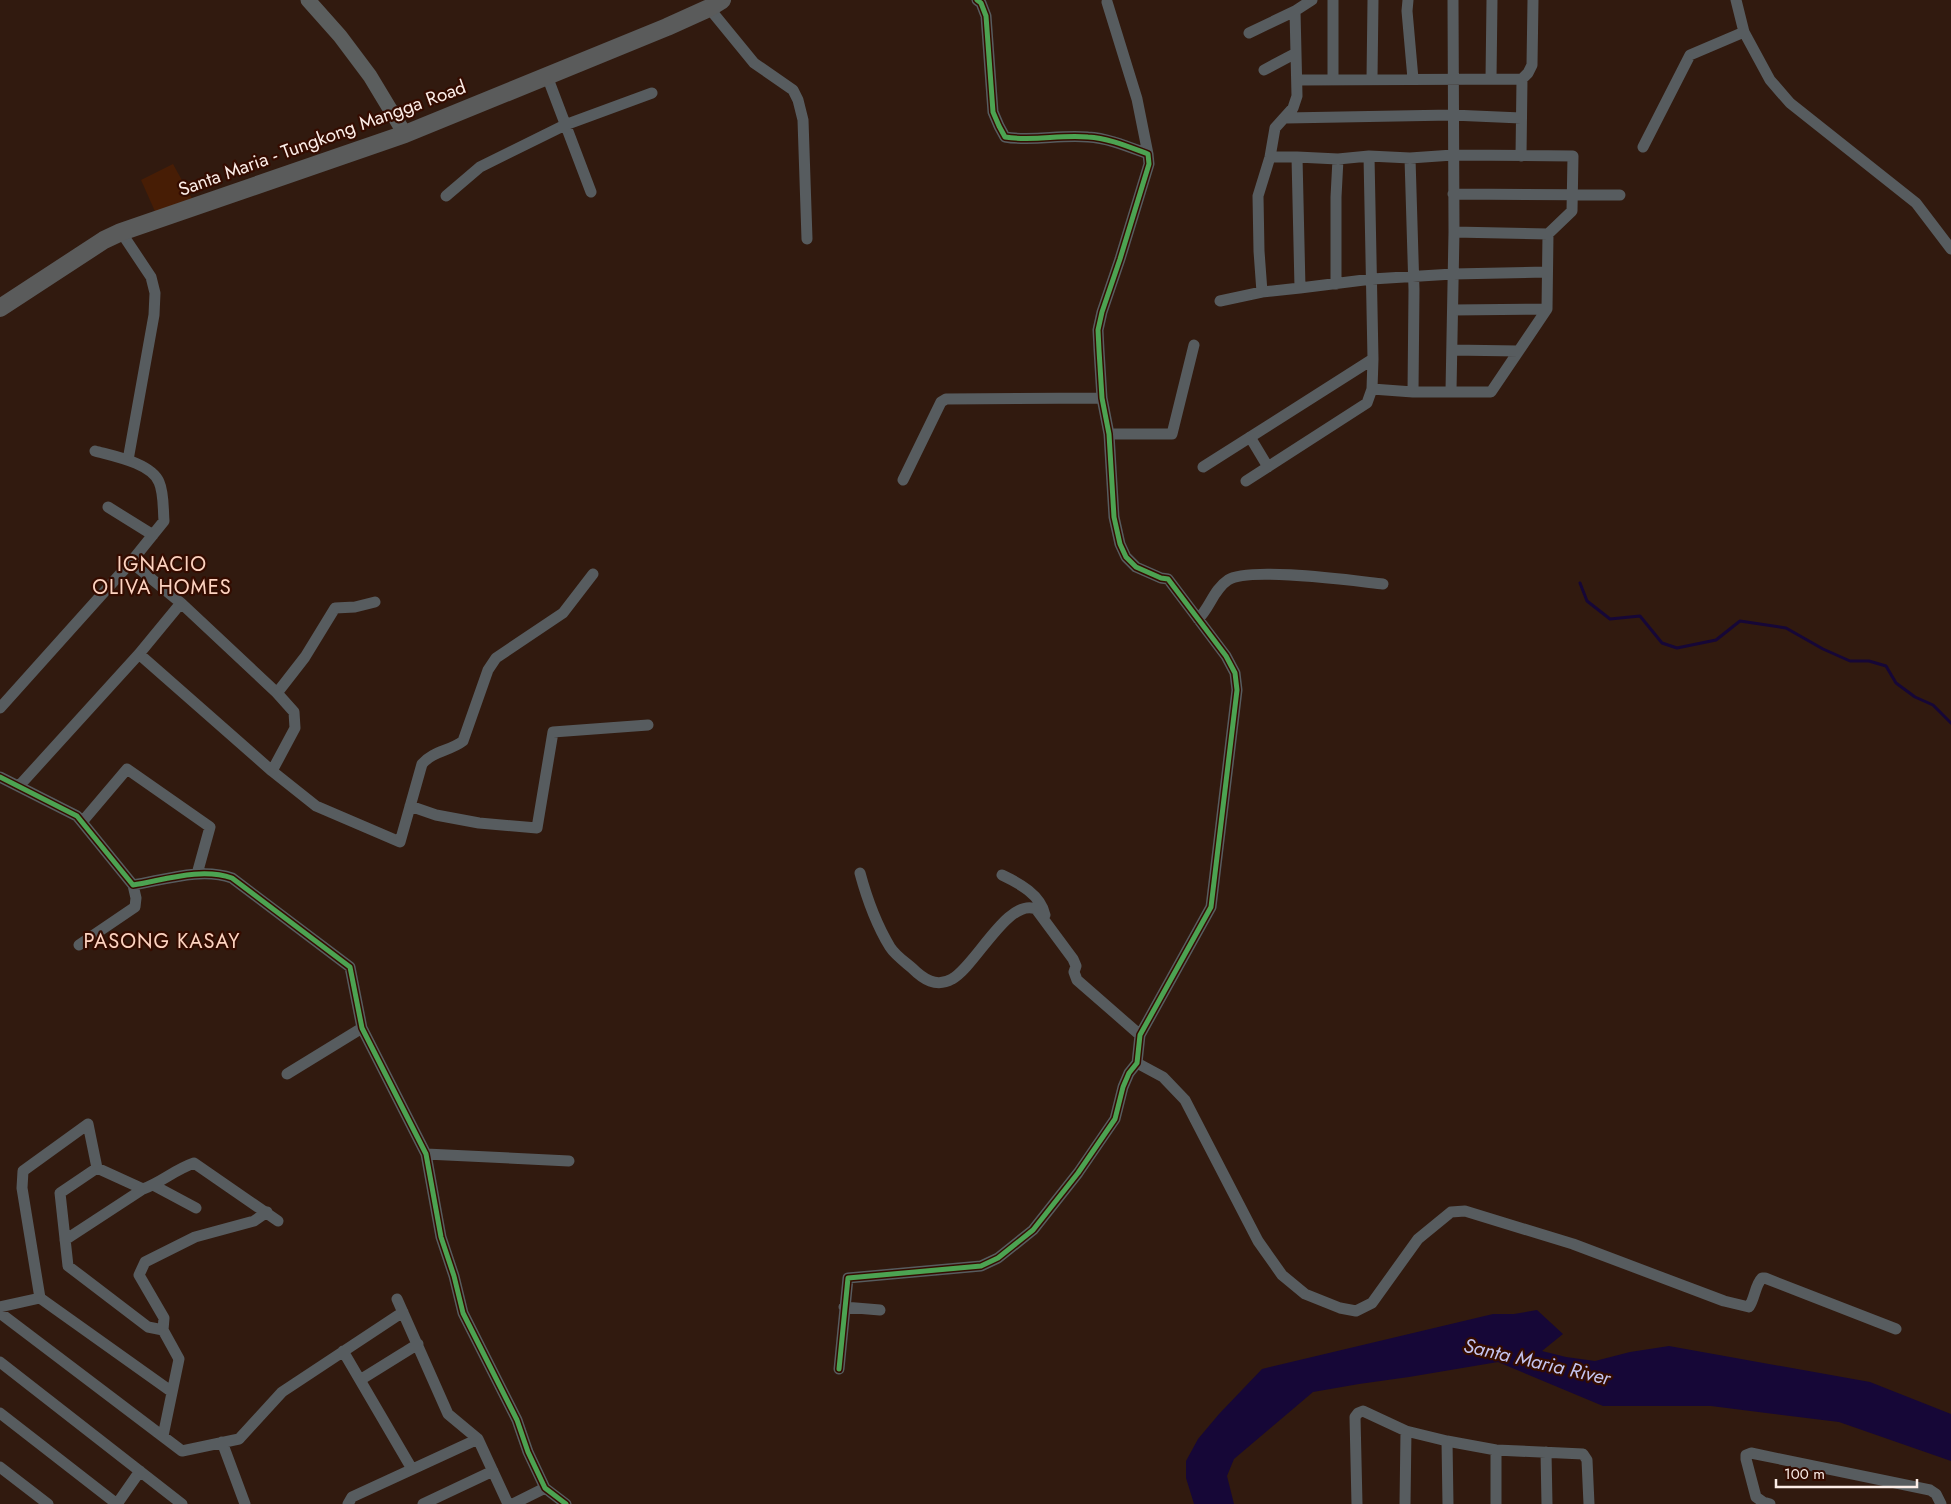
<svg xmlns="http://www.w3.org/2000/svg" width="1951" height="1504" font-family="Jost,sans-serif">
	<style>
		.built { fill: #471d05 }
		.water { fill: #160737 }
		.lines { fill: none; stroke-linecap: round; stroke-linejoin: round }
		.stream { stroke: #160737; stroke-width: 3 }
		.street { stroke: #575c5f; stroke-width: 11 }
		.secondary { stroke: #5b5e5e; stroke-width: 15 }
		.primary { stroke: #5a5b5b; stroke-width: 18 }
		.cycleway-casing { stroke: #340c00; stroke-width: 8 }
		.cycleway { stroke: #4ca352; stroke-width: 5 }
		.labels { text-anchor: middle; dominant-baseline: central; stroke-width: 4.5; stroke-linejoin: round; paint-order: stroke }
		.street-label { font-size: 19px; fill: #fcede7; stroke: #340c00 }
		.neighbourhood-label { font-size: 20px; letter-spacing: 1px; fill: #fdd3c0; stroke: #340c00 }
		.water-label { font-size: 20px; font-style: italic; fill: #c4c4ef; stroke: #340c00 }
	</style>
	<rect width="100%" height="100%" fill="#311a0f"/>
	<path class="built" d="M 173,164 L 195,204 L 157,216 L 141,180 Z"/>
	<path class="water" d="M 1537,1310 L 1563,1334 L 1542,1351 L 1566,1357 L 1595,1361 L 1630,1352 L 1669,1346 L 1870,1382 L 1951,1414 L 1951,1461 L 1839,1422 L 1711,1406 L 1603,1406 L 1498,1362 L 1409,1377 L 1359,1384 L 1313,1392 L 1234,1459 L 1227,1476 L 1234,1504 L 1194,1504 L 1186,1478 L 1186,1461 L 1198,1439 L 1219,1414 L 1262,1369 L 1493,1314 L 1514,1314 Z"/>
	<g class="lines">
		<path class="stream" d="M 1580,583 L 1587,601 L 1610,619 L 1640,616 L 1662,643 L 1677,648 L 1716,640 L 1740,621 L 1786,628 L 1823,649 L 1850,661 L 1869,661 L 1886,666 L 1896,683 L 1915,697 L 1933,705 L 1951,723"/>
		<path class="street" d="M 1333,0 L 1333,79
			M 1408,0 L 1407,11 L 1413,79
			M 1736,0 L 1744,32 L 1770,80 L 1790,103 L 1916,203 L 1951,249
			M 1107,2 L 1137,99 L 1148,154
			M 709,8 L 754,63 L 793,90 L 798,100 L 803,120 L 807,239
			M 1249,33 L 1295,11
			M 1264,70 L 1296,53
			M 547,76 L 591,192
			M 1372,79 L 1373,0
			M 1491,79 L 1492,0
			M 1298,80 L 1522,79
			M 1286,118 L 1452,115 L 1521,118
			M 1643,147 L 1690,55 L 1744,32
			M 1521,156 L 1522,79 L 1528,73 L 1532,65 L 1533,0
			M 1270,157 L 1297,157 L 1338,159 L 1369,156 L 1410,158 L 1453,155 L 1573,156 L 1572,211 L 1548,234 L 1547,309 L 1491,392 L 1413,392 L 1372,389 L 1373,359 L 1369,156
			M 1297,157 L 1300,288 L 1372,279 L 1453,274 L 1546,272
			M 1410,158 L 1414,290 L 1413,392
			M 1453,194 L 1620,195
			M 446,196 L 480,167 L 565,125 L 652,93
			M 121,232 L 151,277 L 155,293 L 154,315 L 128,460
			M 1454,232 L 1548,234
			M 1336,284 L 1336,197 L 1338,159
			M 1262,292 L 1259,251 L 1258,196 L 1270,157 L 1275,128 L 1293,108 L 1297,96 L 1295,11 L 1312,0
			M 1220,301 L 1262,292 L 1300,288
			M 1453,310 L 1547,309
			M 1452,350 L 1518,351
			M 1451,391 L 1454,232 L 1453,0
			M 1109,434 L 1172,434 L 1194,345
			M 1250,437 L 1268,467
			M 1203,467 L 1373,359
			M 903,480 L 941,402 L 946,399 L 1102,398
			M 1246,481 L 1367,403 L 1372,389
			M 108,507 L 153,535
			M 131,562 L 181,603 L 277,693 L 294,712 L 295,728 L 272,771
			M 1198,619 C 1210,608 1213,590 1228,580 C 1248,566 1355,581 1383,584
			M 139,654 L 272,771 L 316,806 L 400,842 L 422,764 C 433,751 450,751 463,741 L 488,670 L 496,658 L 563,613 L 593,574
			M 277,693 L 305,657 L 335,608 L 355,607 L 375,602
			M 0,708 L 131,562 L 164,521 C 163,509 164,493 159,482 C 151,463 113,456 95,451
			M 0,777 L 77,816 L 133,885 C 164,880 201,867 232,878 L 350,967 L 362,1028 L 426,1154 L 441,1237 L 454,1276 L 463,1313 L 517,1420 L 528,1452 L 545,1488 L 566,1504
			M 19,786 L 139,654 L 181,603
			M 410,806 L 436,815 L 479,823 L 537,828 L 553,732 L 648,725
			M 82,822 L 127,769 L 210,827 L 197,874
			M 860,873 C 867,899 876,924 890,947 C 895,955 905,962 912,968 C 923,979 936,988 952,979 C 975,967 1008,897 1036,909 L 1073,959 L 1076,966 L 1074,972 L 1077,980 L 1140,1035
			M 1002,875 C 1019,883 1041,895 1045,915
			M 79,945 L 135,907 L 136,898 L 133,885
			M 1137,1063 L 1163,1077 L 1185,1100 L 1258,1241 L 1282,1275 L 1305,1294 L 1340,1308 L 1356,1311 L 1372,1303 L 1418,1239 L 1451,1212 L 1465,1211 L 1573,1244 L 1724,1301 L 1749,1307 C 1755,1298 1755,1285 1762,1278 L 1765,1278 L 1896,1329
			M 287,1074 L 362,1028
			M 426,1154 L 569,1161
			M 97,1168 L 60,1193 L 68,1266 L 148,1327 L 163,1330
			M 153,1185 L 196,1208
			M 65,1240 L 143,1189 C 162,1182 174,1170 194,1163 L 278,1221
			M 40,1298 L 172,1392
			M 397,1299 L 448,1414 L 478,1439 L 508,1504
			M 0,1307 L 40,1298 L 22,1188 L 23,1171 L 88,1124 L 97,1168 L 143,1189
			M 844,1307 L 880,1310
			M 0,1313 L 182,1451 L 239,1439 L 282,1392 L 403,1312
			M 343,1351 L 412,1469
			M 0,1362 L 182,1504
			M 839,1369 L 848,1278 L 981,1266 L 998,1258 L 1033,1230 L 1078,1173 L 1115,1119 L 1123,1087 L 1129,1073 L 1137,1063 L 1140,1035 L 1211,907 L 1237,690 L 1235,673 L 1226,656 L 1168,579 L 1161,578 L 1136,567 L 1126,557 L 1120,544 L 1114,517 L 1109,434 L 1102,398 L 1099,350 L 1098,330 L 1102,312 L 1120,259 L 1149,164 L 1148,154 C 1129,147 1108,138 1088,137 C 1060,134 1033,142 1005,137 L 999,126 L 993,112 L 986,16 L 981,3 L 977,0
			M 360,1380 L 418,1344
			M 0,1413 L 117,1504
			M 163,1436 L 179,1359 L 163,1330 L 164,1318 L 139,1275 L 145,1262 L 195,1237 L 254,1221 L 267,1212
			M 1447,1441 L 1448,1504
			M 222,1442 L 245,1504
			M 1496,1450 L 1496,1504
			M 1546,1452 L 1547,1504
			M 0,1467 L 48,1504
			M 117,1504 L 140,1471
			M 348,1504 L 352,1497 L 478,1439
			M 423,1504 L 493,1471
			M 513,1504 L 545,1488
			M 1357,1504 L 1355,1417 L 1358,1413 L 1363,1411 L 1406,1431 L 1447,1441 L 1496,1450 L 1583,1454 L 1587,1460 L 1589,1504
			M 1405,1504 L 1406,1431
			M 1770,1504 L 1763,1502 L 1756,1497 L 1746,1459 L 1746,1455 L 1751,1453 L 1930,1490 L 1936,1494 L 1941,1504"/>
		<path class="secondary" d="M 308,0 L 340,36 L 370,76 L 405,134"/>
		<path class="primary" d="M 0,308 L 104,240 L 121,232 L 405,134 L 667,27 L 709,8 L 722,0"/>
		<g class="cycleway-casing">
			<path id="cycleway" d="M 0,777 L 77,816 L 133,885 C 164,880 201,867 232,878 L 350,967 L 362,1028 L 426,1154 L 441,1237 L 454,1276 L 463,1313 L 517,1420 L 528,1452 L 545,1488 L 566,1504
				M 839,1369 L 848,1278 L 981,1266 L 998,1258 L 1033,1230 L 1078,1173 L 1115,1119 L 1123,1087 L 1129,1073 L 1137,1063 L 1140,1035 L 1211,907 L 1237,690 L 1235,673 L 1226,656 L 1168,579 L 1161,578 L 1136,567 L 1126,557 L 1120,544 L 1114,517 L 1109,434 L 1102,398 L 1099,350 L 1098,330 L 1102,312 L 1120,259 L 1149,164 L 1148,154 C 1129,147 1108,138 1088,137 C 1060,134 1033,142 1005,137 L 999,126 L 993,112 L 986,16 L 981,3 L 977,0"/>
		</g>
		<use href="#cycleway" class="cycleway"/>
	</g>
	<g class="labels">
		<g class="street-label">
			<text transform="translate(322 138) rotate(-20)">Santa Maria - Tungkong Mangga Road</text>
		</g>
		<g class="neighbourhood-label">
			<text x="162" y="564">IGNACIO<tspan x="162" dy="23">OLIVA HOMES</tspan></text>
			<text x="162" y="941">PASONG KASAY</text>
		</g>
		<g class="water-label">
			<text transform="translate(1537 1362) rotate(13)">Santa Maria River</text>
		</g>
	</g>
	<path d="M1776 1479v8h141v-8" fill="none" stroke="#fcede7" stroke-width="2.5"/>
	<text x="1784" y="1479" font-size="15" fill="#fcede7" stroke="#340c00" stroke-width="4" paint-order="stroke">100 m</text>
</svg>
